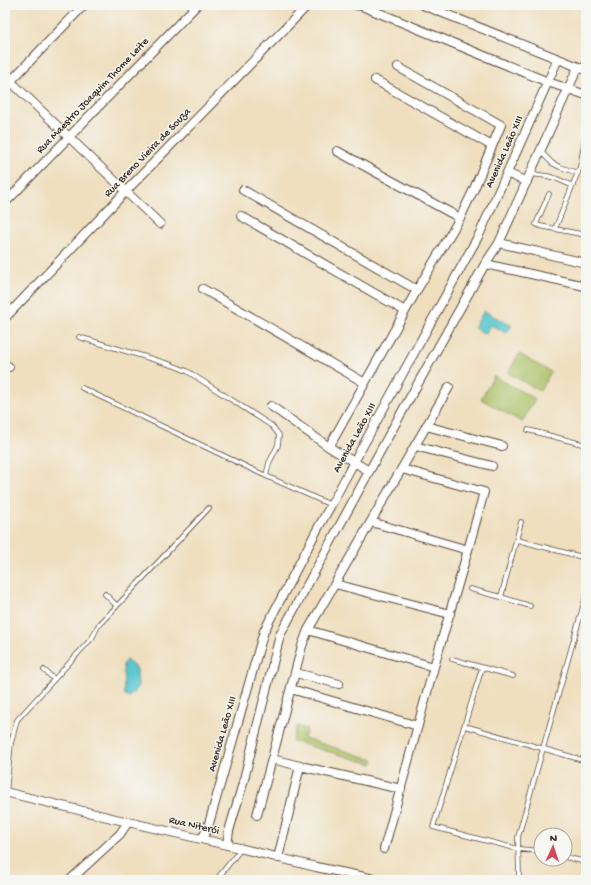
<svg xmlns="http://www.w3.org/2000/svg" width="591" height="885" font-family="'Gochi Hand',sans-serif">
	<style>
		.green { fill: #abc166; stroke: #737642 }
		.water { fill: #5bc8cf; stroke: #4b7976 }
		.lines { fill: none; stroke-linecap: round; stroke-linejoin: round }
		.service-casing { stroke: #564536; stroke-width: 5.5 }
		.minor-casing { stroke: #564536; stroke-width: 10 }
		.service { stroke: #fff; stroke-width: 4 }
		.minor { stroke: #fff; stroke-width: 8 }
		.labels { text-anchor: middle; dominant-baseline: central; stroke-width: 3; stroke-linejoin: round; paint-order: stroke }
		.street-label { font-size: 11px; fill: #3b2a1e; stroke: #f6f6f2 }
	</style>
	<rect width="100%" height="100%" fill="#f6f6f2"/>
	<filter id="ink" filterUnits="userSpaceOnUse"><feTurbulence type="fractalNoise" baseFrequency=".025" numOctaves="2"/><feDisplacementMap in="SourceGraphic" scale="8" xChannelSelector="R" yChannelSelector="G"/><feConvolveMatrix kernelMatrix="1 2 1 2 8 2 1 2 1" color-interpolation-filters="sRGB"/></filter>
	<filter id="wash" filterUnits="userSpaceOnUse"><feTurbulence type="fractalNoise" baseFrequency=".012" numOctaves="4" result="noise"/><feDisplacementMap in="SourceGraphic" scale="16" xChannelSelector="R" yChannelSelector="G"/><feGaussianBlur stdDeviation="0.9" result="paint"/><feColorMatrix in="noise" values="0 0 0 0 0 0 0 0 0 0 0 0 0 0 0 0 0 1.4 0 .05"/><feComposite in="paint" operator="in"/></filter>
	<g filter="url(#wash)">
		<rect width="100%" height="100%" fill="#efdfbf"/>
		<path class="green" d="M 519,354 L 551,372 L 540,391 L 508,373 Z
			M 494,376 L 535,399 L 522,422 L 481,399 Z
			M 297,726 L 307,729 L 304,738 L 374,760 L 372,764 L 292,741 Z"/>
		<path class="water" d="M 484,311 L 512,326 L 506,333 L 491,325 L 486,334 L 474,328 Z
			M 126,660 L 137,669 L 138,688 L 129,697 L 124,694 L 123,664 Z"/>
	</g>
	<g filter="url(#ink)">
		<g class="lines">
			<g class="service-casing">
				<path id="service" d="M 540,151 L 552,163 L 560,167 L 578,173
					M 531,174 L 547,176 L 555,178 L 573,186
					M 549,194 L 536,224 L 540,226 L 586,235
					M 555,229 L 580,167 L 586,132
					M 79,337 L 172,365 L 187,371 L 272,426 L 279,435 L 278,445 L 269,463 L 266,476
					M 82,388 L 266,476 L 331,505
					M 528,430 L 586,445
					M 517,540 L 586,558
					M 470,589 L 501,597 L 530,606
					M 105,594 L 117,606
					M 501,597 L 521,522
					M 452,659 L 513,676
					M 482,668 L 433,827 L 518,849 L 541,851
					M 44,670 L 54,679
					M 465,726 L 586,761
					M 5,742 L 11,743
					M 6,792 L 11,743 L 17,720 L 92,638 L 98,626 L 209,508
					M 565,857 L 586,862
					M 216,880 L 241,849
					M 518,880 L 519,875 L 518,837 L 586,596"/>
			</g>
			<g class="minor-casing">
				<path id="minor" d="M 355,5 L 362,6 L 548,82 L 586,95
					M 423,5 L 586,70
					M 5,76 L 160,224
					M 375,80 L 492,146
					M 5,87 L 84,5
					M 337,151 L 460,218
					M 507,173 L 527,182
					M 243,190 L 417,290
					M 5,203 L 197,5
					M 241,216 L 405,311
					M 499,243 L 586,263
					M 485,264 L 585,286 L 586,284
					M 203,289 L 365,383
					M 5,318 L 126,191 L 308,5
					M 5,364 L 9,367
					M 271,406 L 329,447 L 369,471
					M 426,426 L 502,446
					M 415,446 L 492,466
					M 329,447 L 417,290 L 460,218 L 474,189 L 501,125 L 398,67
					M 371,522 L 468,550
					M 335,584 L 450,614
					M 308,630 L 434,667
					M 296,673 L 339,684
					M 291,689 L 418,726
					M 272,759 L 300,766
					M 5,792 L 128,822 L 227,845 L 316,867 L 379,880
					M 257,815 L 302,646 L 308,630 L 449,387
					M 202,839 L 208,827 L 264,631 L 318,528 L 331,505 L 354,462 L 480,233 L 558,59
					M 227,845 L 229,831 L 243,783 L 280,635 L 389,435 L 485,264 L 499,243 L 578,67
					M 384,849 L 434,667 L 468,550 L 484,492 L 402,469
					M 278,858 L 300,766 L 401,789
					M 70,880 L 120,834 L 128,822"/>
			</g>
			<use href="#service" class="service"/>
			<use href="#minor" class="minor"/>
		</g>
	</g>
	<g class="labels">
		<g class="street-label">
			<text transform="translate(93 96) rotate(-46)">Rua Maestro Joaquim Thome Leite</text>
			<text transform="translate(505 152) rotate(-66)">Avenida Leão XIII</text>
			<text transform="translate(148 153) rotate(-46)">Rua Breno Vieira de Souza</text>
			<text transform="translate(355 438) rotate(-61)">Avenida Leão XIII</text>
			<text transform="translate(223 734) rotate(-74)">Avenida Leão XIII</text>
			<text transform="translate(194 826) rotate(13)">Rua Niterói</text>
		</g>
	</g>
	<rect width="591" height="885" fill="none" stroke="#f6f6f2" stroke-width="20"/>
	<g transform="translate(553 847) rotate(3)"><circle r="19" fill="#f6f6f2" stroke="#aba49d"/>
	<path d="M0-3L7 15L0 10L-7 15Z" fill="#d1495b"/>
	<text y="-6" font-size="11" font-weight="bold" text-anchor="middle" fill="#3b2a1e">N</text>
	</g>
</svg>
